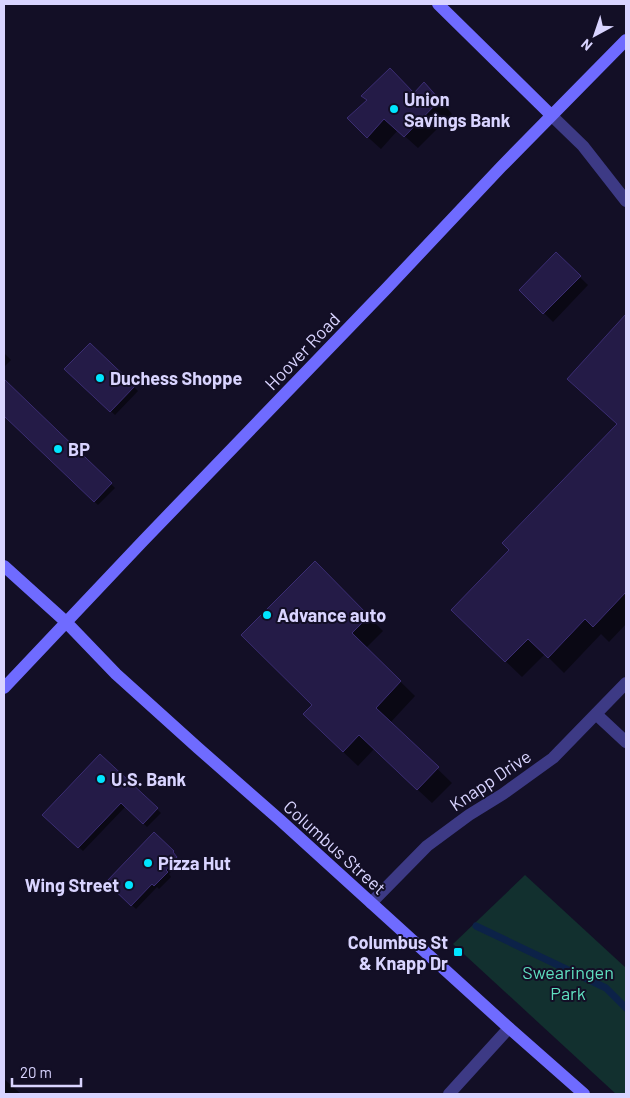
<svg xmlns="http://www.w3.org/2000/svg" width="630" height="1098" font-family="Barlow,sans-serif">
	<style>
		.green { fill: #12302f }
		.shadow { fill: #0007 }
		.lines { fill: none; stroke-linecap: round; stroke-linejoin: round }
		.stream { stroke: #0c2248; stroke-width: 7 }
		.building { fill: #241b47; stroke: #3b2d73 }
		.street { stroke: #3d3a85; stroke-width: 12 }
		.secondary { stroke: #6f6bff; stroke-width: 12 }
		.poi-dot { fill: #00e5ff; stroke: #130f26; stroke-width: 2 }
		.labels { text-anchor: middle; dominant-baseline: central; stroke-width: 4; stroke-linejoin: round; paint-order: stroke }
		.poi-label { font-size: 18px; font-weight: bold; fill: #d9d4ff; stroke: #130f26; text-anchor: start }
		.street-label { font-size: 18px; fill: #d9d4ff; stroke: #130f26 }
		.park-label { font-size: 18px; fill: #5fe0c0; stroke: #130f26 }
	</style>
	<rect width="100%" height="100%" fill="#130f26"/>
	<path class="green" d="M 525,875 L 626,968 L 626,1094 L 616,1094 L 453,944 Z"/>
	<path class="shadow" d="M 414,95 L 437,97 L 452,114 L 418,148 L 398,130 L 381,149 L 361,131 Z
		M 556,254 L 588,285 L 553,322 L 521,290 Z
		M 625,318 L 626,624 L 609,642 L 601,634 L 564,673 L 545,654 L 522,677 L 469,626 L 511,550 L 618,425 Z
		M 90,344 L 138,391 L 115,415 L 66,369 Z
		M 4,353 L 11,360 L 4,367 Z
		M 4,380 L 115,488 L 98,505 L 4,414 Z
		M 315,563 L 383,631 L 366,648 L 415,696 L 390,723 L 452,783 L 432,803 L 374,749 L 358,766 L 319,729 L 314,705 Z
		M 100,755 L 161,813 L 147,827 L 126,806 L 83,851 L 44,815 Z
		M 154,833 L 177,856 L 176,857 L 180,862 L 169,874 L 171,877 L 159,889 L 157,887 L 136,909 L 108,882 Z
		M 4,1079 L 21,1094 L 4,1094 Z"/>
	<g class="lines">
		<path class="stream" d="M 476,926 L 606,988 L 626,1008"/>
	</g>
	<path class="building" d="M 390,68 L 414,93 L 424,82 L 440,100 L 404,137 L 384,119 L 367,138 L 347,118 L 367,100 L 361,96 Z
		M 556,252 L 581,276 L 543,314 L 519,290 Z
		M 626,314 L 626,592 L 593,627 L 585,619 L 548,658 L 528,639 L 505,662 L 451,610 L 509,550 L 502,543 L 617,424 L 567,379 Z
		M 90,343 L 135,386 L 110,412 L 64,369 Z
		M 4,379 L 112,483 L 94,502 L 4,416 Z
		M 315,561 L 369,616 L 352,633 L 401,681 L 376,708 L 439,767 L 417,790 L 359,735 L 343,752 L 303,714 L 312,705 L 241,635 Z
		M 100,754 L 158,808 L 143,824 L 121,803 L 78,848 L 42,815 Z
		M 154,832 L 174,851 L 173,852 L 177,857 L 166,870 L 168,872 L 154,886 L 152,884 L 131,906 L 106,882 Z"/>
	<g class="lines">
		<path class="street" d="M 551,115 L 583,146 L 626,201
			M 597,715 L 626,742
			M 371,903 L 427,846 L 469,815 L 503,794 L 553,758 L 626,683
			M 449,1094 L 509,1028"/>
		<path class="secondary" d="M 438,4 L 551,115
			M 4,566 L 66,622 L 116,674 L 198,748 L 280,820 L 509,1028 L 584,1094
			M 4,688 L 143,541 L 386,289 L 501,167 L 626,40"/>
	</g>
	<g class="poi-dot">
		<circle cx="394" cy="109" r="5"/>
		<circle cx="100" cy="378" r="5"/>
		<circle cx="58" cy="449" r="5"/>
		<circle cx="267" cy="615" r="5"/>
		<circle cx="101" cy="779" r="5"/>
		<circle cx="148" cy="863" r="5"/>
		<circle cx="129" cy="885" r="5"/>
		<rect x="453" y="947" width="10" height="10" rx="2.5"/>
	</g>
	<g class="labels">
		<g class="poi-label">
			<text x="404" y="99">Union<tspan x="404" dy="21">Savings Bank</tspan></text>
			<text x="110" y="378">Duchess Shoppe</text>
			<text x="68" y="449">BP</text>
			<text x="277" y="615">Advance auto</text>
			<text x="111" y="779">U.S. Bank</text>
			<text x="158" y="863">Pizza Hut</text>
			<text x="119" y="885" text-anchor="end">Wing Street</text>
			<text x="448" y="942" text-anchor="end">Columbus St<tspan x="448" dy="21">&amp; Knapp Dr</tspan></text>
		</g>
		<g class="street-label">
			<text transform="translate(302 351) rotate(-46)">Hoover Road</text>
			<text transform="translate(490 780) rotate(-34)">Knapp Drive</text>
			<text transform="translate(335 847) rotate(42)">Columbus Street</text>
		</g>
		<g class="park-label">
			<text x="568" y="972">Swearingen<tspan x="568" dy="21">Park</tspan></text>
		</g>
	</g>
	<rect width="630" height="1098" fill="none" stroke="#d9d4ff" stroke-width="10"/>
	<g transform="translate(595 35) rotate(220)" stroke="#130f26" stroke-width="4" paint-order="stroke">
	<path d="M0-4L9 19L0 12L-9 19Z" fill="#d9d4ff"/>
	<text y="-8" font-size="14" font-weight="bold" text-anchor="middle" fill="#d9d4ff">N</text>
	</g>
	<path d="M12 1078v8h69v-8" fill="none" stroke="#d9d4ff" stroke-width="2.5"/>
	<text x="20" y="1078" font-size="15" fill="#d9d4ff" stroke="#130f26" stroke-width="4" paint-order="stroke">20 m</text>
</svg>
